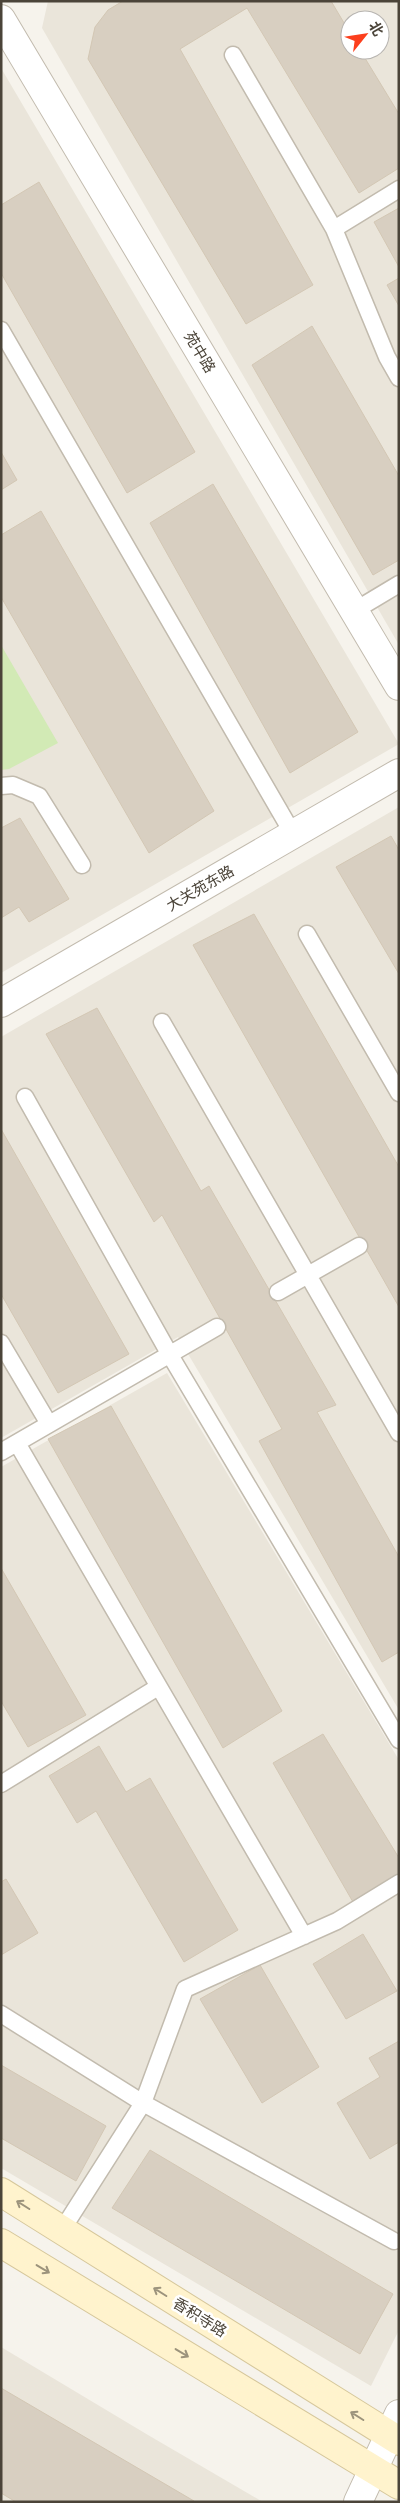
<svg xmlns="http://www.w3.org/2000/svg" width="400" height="2503" font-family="Manrope,'Noto Sans SC',sans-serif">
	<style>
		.residential { fill: #eae5da; fill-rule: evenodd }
		.green { fill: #d2eab5 }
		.building { fill: #d8cfc1; stroke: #d3c7b4 }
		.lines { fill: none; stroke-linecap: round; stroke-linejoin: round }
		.service-casing { stroke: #c2bbae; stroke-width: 19 }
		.minor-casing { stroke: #c2bbae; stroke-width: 30 }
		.secondary-casing { stroke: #d6c79b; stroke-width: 30 }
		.service { stroke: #fff; stroke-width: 16 }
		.minor { stroke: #fff; stroke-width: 28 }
		.secondary { stroke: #fff3cd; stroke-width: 28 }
		.oneway { stroke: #9c937c }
		.labels { text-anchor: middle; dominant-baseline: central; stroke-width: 5; stroke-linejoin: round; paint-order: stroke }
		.street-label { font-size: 15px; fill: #4b4439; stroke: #fff }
	</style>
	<rect width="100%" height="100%" fill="#f6f3ec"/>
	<path class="residential" d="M 48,1 L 399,1 L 399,645 L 42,28 ZM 350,20 L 380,20 L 380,50 L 350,50 Z
		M 1,68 L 399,744 L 1,973 Z
		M 399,807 L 399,1710 L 178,1337 L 1,1438 L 1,1037 Z
		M 167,1373 L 399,1760 L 399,2330 L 371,2386 L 1,2168 L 1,1467 Z
		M 1,2347 L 148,2435 L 263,2502 L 1,2502 Z"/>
	<path class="green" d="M 1,645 L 58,743 L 9,769 L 1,770 Z"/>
	<path class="building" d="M 123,1 L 331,1 L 350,33 L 350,50 L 360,50 L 399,114 L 399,168 L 359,193 L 247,8 L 180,49 L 313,285 L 246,324 L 88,59 L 95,27 L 108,10 Z
		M 39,182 L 195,452 L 127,493 L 1,273 L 1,205 Z
		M 399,208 L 399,267 L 374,222 Z
		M 399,278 L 399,306 L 387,285 Z
		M 312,326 L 399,476 L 399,560 L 373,575 L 252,365 Z
		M 1,452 L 17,480 L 1,490 Z
		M 213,484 L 358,732 L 290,773 L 150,523 Z
		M 41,511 L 214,811 L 149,853 L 1,597 L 1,535 Z
		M 20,818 L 69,899 L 29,922 L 19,907 L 1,918 L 1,828 Z
		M 391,836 L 399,850 L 399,974 L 336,867 Z
		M 254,914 L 399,1167 L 399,1307 L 193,945 Z
		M 97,1008 L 201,1191 L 209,1186 L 336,1405 L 317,1412 L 399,1557 L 399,1652 L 382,1662 L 259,1441 L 282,1429 L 162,1215 L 154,1222 L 46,1034 Z
		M 1,1129 L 129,1354 L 58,1393 L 1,1294 Z
		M 111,1406 L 282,1711 L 223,1748 L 48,1439 Z
		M 1,1568 L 86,1715 L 28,1747 L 1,1701 Z
		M 323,1734 L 399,1858 L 399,1874 L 353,1902 L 273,1763 Z
		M 99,1746 L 126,1792 L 150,1778 L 238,1930 L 184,1962 L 96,1811 L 77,1823 L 49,1776 Z
		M 6,1879 L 38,1933 L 1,1955 L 1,1882 Z
		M 363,1934 L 397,1991 L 346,2019 L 313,1964 Z
		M 260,1965 L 319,2067 L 262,2103 L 200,1999 Z
		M 399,2041 L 399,2142 L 370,2159 L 337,2103 L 380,2077 L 369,2058 Z
		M 1,2065 L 106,2126 L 76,2181 L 1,2138 Z
		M 150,2150 L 393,2294 L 360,2354 L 112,2208 Z
		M 1,2388 L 194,2501 L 193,2502 L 16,2502 L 1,2493 Z"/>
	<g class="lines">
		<g class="service-casing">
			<path id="service" d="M 233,55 L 334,229 L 387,357 L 399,378
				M 334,229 L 399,189
				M 1,330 L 293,834
				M 354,611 L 399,584
				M 1,786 L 13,785 L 39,796 L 82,865
				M 307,934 L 399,1093
				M 162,1022 L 399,1433
				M 25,1097 L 170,1355 L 399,1740
				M 278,1292 L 359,1246
				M 1,1343 L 49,1424
				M 17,1443 L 304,1936
				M 1,1452 L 217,1327
				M 1,1784 L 158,1687
				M 1,2014 L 143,2103 L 394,2241
				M 62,2230 L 143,2103 L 185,1989 L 337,1921 L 399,1883"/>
		</g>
		<g class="minor-casing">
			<path id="minor" d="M 1,19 L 399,686
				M 1,1003 L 399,773
				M 358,2502 L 399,2414"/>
		</g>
		<g class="secondary-casing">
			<path id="secondary" d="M 1,2192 L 399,2441
				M 1,2243 L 399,2485"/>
		</g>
		<use href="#service" class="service"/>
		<use href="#minor" class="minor"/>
		<use href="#secondary" class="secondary"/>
	</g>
	<defs><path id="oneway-shaft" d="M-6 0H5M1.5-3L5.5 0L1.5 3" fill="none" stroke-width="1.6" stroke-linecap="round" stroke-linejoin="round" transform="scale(1.25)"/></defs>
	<g class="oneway">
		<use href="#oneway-shaft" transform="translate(23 2205) rotate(-148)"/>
		<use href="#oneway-shaft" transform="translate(43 2269) rotate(31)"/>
		<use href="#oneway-shaft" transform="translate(160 2292) rotate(-148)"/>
		<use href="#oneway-shaft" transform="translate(182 2353) rotate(31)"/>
		<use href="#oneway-shaft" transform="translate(357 2416) rotate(-148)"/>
	</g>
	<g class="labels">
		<g class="street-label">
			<text transform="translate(200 352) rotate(59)">苑中路</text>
			<text transform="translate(200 888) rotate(-30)">大关苑东路</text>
			<text transform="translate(200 2317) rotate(32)">香积寺路</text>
		</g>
	</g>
	<rect width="400" height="2503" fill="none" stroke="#4b4439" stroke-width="5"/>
	<g transform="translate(365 35) rotate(60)"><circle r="24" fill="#ffffff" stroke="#b7b4b0"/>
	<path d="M0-4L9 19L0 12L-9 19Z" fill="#fc3f1d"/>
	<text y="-8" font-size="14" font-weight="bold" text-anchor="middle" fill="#4b4439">北</text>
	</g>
</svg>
